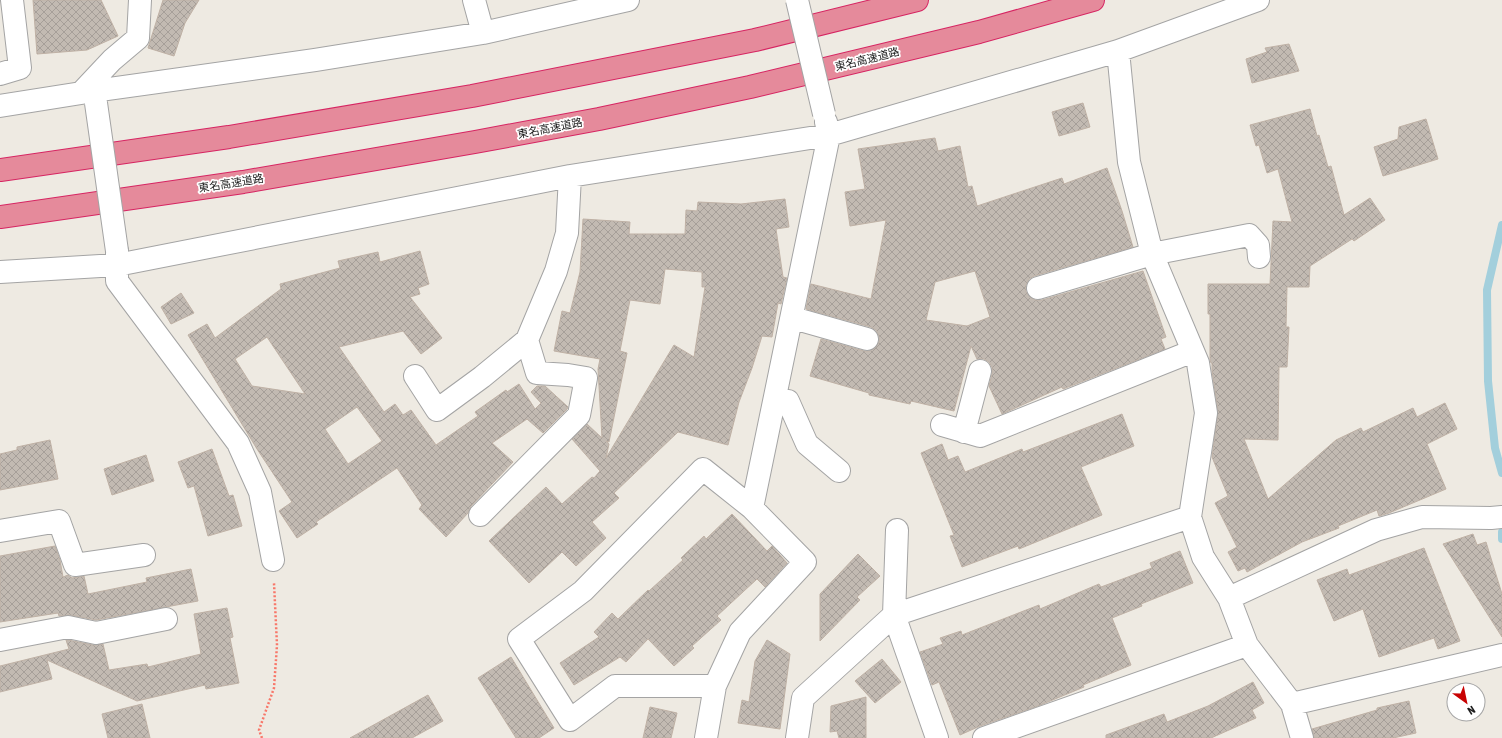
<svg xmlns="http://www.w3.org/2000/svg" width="1502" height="738" font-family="'Asap Condensed','Noto Sans JP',sans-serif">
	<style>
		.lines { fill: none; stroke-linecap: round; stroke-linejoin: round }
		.stream { stroke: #a3cfdc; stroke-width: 8 }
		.building { fill: url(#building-cross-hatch); stroke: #bfb1a5; fill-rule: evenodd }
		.street-casing { stroke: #a4a4a4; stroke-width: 24 }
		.highway-casing { stroke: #d62562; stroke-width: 24 }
		.path { stroke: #f87769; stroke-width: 2.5; stroke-dasharray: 2 2; stroke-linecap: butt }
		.street { stroke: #fff; stroke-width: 22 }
		.highway { stroke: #e58a9b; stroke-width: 22 }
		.street-bridge-casing { stroke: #a4a4a4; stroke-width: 24; stroke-linecap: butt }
		.street-bridge { stroke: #fff; stroke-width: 22 }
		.labels { text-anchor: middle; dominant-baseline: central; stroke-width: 3.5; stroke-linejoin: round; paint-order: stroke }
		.street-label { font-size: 11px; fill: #1d1d1d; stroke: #fff }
	</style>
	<defs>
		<pattern id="building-cross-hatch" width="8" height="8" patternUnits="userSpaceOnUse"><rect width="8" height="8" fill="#c2bab2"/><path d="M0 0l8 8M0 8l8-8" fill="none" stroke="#a69f99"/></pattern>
	</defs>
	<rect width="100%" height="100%" fill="#eeeae2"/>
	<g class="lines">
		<path class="stream" d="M 1502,225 L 1487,290 L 1488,381 L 1495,448 L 1502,473
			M 1502,532 L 1502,539"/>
	</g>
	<path class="building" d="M 33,0 L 101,0 L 118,36 L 87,50 L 37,54 Z
		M 163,0 L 199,0 L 185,23 L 174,56 L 148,48 Z
		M 1289,44 L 1299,71 L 1252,83 L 1246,59 L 1267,52 L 1265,48 Z
		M 1083,103 L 1090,127 L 1059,136 L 1052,112 Z
		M 1310,109 L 1317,136 L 1319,135 L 1328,167 L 1331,166 L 1344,215 L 1370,198 L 1385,220 L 1354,241 L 1352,239 L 1310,266 L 1309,287 L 1287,287 L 1286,327 L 1289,327 L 1287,367 L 1279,367 L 1278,440 L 1244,439 L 1268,499 L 1336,440 L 1361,428 L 1363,432 L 1413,408 L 1417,417 L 1445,403 L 1457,429 L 1427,444 L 1446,489 L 1389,513 L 1379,516 L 1377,510 L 1338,526 L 1339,528 L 1302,542 L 1247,572 L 1245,568 L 1238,571 L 1228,552 L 1237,547 L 1215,503 L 1228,496 L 1212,457 L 1218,411 L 1212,371 L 1212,363 L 1211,363 L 1210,360 L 1210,314 L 1208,314 L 1208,284 L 1270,284 L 1273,221 L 1292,222 L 1278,169 L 1267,173 L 1259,145 L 1256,146 L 1250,125 Z
		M 1426,119 L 1438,159 L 1383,176 L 1374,147 L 1398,139 L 1399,127 Z
		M 935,138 L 938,151 L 960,146 L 968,187 L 972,186 L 977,206 L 1062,178 L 1064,184 L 1107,168 L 1122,211 L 1133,247 L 1034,276 L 1029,279 L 1026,285 L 1026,292 L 1030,297 L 1035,300 L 1042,300 L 1143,271 L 1166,337 L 1161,339 L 1165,349 L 1063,389 L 1062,387 L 1002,414 L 989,386 L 992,374 L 992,367 L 989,362 L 984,359 L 977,359 L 971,346 L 954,411 L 911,401 L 910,404 L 869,395 L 869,393 L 810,376 L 821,339 L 864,351 L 870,351 L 875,348 L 879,342 L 879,336 L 876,330 L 871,327 L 806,309 L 811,284 L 871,299 L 886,220 L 850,226 L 845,192 L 865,189 L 858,149 ZM 975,271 L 990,317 L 967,326 L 926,320 L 935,282 Z
		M 785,199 L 789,227 L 776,229 L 783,277 L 787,278 L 781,304 L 778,303 L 772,337 L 762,336 L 752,368 L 739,402 L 728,445 L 678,432 L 614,493 L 619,498 L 592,522 L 606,538 L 576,566 L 562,552 L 529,583 L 489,541 L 546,487 L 562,504 L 592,477 L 594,478 L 600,471 L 572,439 L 587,424 L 602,438 L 598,369 L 600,359 L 554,351 L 562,311 L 570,313 L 580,272 L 583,219 L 630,222 L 629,234 L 685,234 L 686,210 L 697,211 L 698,202 L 741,204 ZM 665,269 L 702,272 L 702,287 L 705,287 L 694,357 L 674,345 L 606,458 L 609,444 L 606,441 L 609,442 L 627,353 L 620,351 L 630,300 L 660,304 Z
		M 420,251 L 429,284 L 418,288 L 420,294 L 410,297 L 442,338 L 421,354 L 403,331 L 339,347 L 384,412 L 395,404 L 403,415 L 411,410 L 436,445 L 478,416 L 475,412 L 506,390 L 507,392 L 519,384 L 535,409 L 541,403 L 531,392 L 537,386 L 545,386 L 568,407 L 567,409 L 543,433 L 527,419 L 492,443 L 513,462 L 471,506 L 468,513 L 446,537 L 419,509 L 422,505 L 397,468 L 316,522 L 318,524 L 297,538 L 279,511 L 292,502 L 257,449 L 188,335 L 207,324 L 215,338 L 281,289 L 280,284 L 340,268 L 338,261 L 378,252 L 380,262 ZM 267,337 L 305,394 L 252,386 L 235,359 ZM 357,407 L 382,441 L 348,464 L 325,429 Z
		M 181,293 L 194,313 L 171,324 L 161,307 Z
		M 1122,414 L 1134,446 L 1081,467 L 1102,515 L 1019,549 L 1018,546 L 962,567 L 950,536 L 954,535 L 921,453 L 942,444 L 948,460 L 958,456 L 965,472 L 1022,449 L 1023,452 Z
		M 50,440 L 58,479 L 0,490 L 0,454 L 17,450 L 17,447 Z
		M 212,449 L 229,496 L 233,495 L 242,526 L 208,536 L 194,486 L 188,488 L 178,462 Z
		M 146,455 L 154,481 L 112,495 L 104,469 Z
		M 732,514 L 767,551 L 772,546 L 787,563 L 765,587 L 757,579 L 717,616 L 721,620 L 692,646 L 694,648 L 674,666 L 648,639 L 626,662 L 620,657 L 574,685 L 560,663 L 599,637 L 594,632 L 612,613 L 618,619 L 648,590 L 649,591 L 683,560 L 681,558 L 704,536 L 706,539 Z
		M 1473,534 L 1477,545 L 1486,542 L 1502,594 L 1502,637 L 1443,544 Z
		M 55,546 L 60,560 L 63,577 L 68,575 L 72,578 L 84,576 L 88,594 L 147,582 L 146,578 L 191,569 L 198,601 L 96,620 L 70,615 L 59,616 L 58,613 L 0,622 L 0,556 Z
		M 1424,548 L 1460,641 L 1438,649 L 1434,638 L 1379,657 L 1363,609 L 1334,621 L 1317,580 L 1347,569 L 1349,575 Z
		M 1180,551 L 1193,583 L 1141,604 L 1142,606 L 1112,618 L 1131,665 L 1083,685 L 1084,687 L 1038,706 L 980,726 L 960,735 L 939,682 L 932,685 L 920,652 L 943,644 L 940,638 L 961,631 L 962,635 L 1039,605 L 1040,609 L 1099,584 L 1101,587 L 1152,568 L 1150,563 Z
		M 858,554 L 880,576 L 857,597 L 860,600 L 820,641 L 820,594 Z
		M 227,608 L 233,637 L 230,638 L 239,683 L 206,689 L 205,685 L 137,701 L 47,660 L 52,679 L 0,692 L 0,666 L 69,649 L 66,640 L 68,640 L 93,645 L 103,644 L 109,670 L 147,664 L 148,667 L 201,654 L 194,614 Z
		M 767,640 L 790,654 L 780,729 L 738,723 L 742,700 L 749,702 L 755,661 Z
		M 511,657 L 554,728 L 539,738 L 516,738 L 478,678 Z
		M 882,659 L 901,682 L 875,703 L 855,681 Z
		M 1253,682 L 1264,703 L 1252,710 L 1256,718 L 1211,738 L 1106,738 L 1106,735 L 1164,714 L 1167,722 L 1208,706 Z
		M 428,695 L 443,721 L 412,738 L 350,738 Z
		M 866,697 L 866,738 L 839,738 L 837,731 L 830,732 L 831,706 Z
		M 1409,701 L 1416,733 L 1393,738 L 1314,738 L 1312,729 L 1377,710 L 1377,708 Z
		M 142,704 L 150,738 L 108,738 L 102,714 Z
		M 650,707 L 677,713 L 671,738 L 643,738 Z"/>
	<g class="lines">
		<g class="street-casing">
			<path id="street" d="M 474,0 L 483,33
				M 1118,51 L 1129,162 L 1152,254 L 1198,363 L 1206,413 L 1190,517 L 1203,557 L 1229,598 L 1247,645 L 1292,704 L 1302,738
				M 0,74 L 20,68 L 12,0
				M 81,93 L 112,60 L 138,38 L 140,0
				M 0,106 L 94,91 L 315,60 L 483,33 L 628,0
				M 117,251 L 117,281 L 238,443 L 260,492 L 273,560
				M 0,272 L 117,265 L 570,176 L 829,135 L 1118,51 L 1258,0
				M 1038,288 L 1152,254 L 1249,235 L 1258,245 L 1259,257
				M 793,318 L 867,339
				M 415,376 L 437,410 L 482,377 L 527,340 L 556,271 L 567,233 L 570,176
				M 775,400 L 788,401 L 807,444 L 839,471
				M 942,425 L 980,436 L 1193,351
				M 964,432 L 980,371
				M 752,508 L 829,135 L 826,122
				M 480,515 L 579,415 L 586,378 L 568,375 L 537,373 L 527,340
				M 0,531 L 59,521 L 75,565 L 144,555
				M 1229,598 L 1376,530 L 1422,517 L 1491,518 L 1502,517
				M 0,640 L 68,627 L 96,633 L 166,619
				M 1292,704 L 1502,655
				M 706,738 L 715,686 L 740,632 L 805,562 L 752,508 L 703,469 L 583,591 L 519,639 L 570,720 L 615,686 L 715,686
				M 797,738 L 803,698 L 894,615 L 897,530
				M 937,738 L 894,615 L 1190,517
				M 984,738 L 1247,645"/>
		</g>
		<g class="highway-casing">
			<path id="highway" d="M 0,170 L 229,137 L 472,96 L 755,40 L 917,0
				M 0,217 L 243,182 L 475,142 L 599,119 L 750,87 L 979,32 L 1093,0"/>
		</g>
		<path class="path" d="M 262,738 L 259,730 L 274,688 L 277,645 L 274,583"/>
		<use href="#street" class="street"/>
		<use href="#highway" class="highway"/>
		<g class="street-bridge-casing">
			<path id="street-bridge" d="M 797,0 L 824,114
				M 96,103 L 117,251"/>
		</g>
		<use href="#street-bridge" class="street-bridge"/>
	</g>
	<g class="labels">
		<g class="street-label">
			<text transform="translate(867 59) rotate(-14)">東名高速道路</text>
			<text transform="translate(550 128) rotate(-11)">東名高速道路</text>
			<text transform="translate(231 183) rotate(-9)">東名高速道路</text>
		</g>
	</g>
	<g transform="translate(1466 702) rotate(147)"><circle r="19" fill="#ffffff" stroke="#a5a5a5"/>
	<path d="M0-3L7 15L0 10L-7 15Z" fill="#c80202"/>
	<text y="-6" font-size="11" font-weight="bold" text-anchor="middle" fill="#1d1d1d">N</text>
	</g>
</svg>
